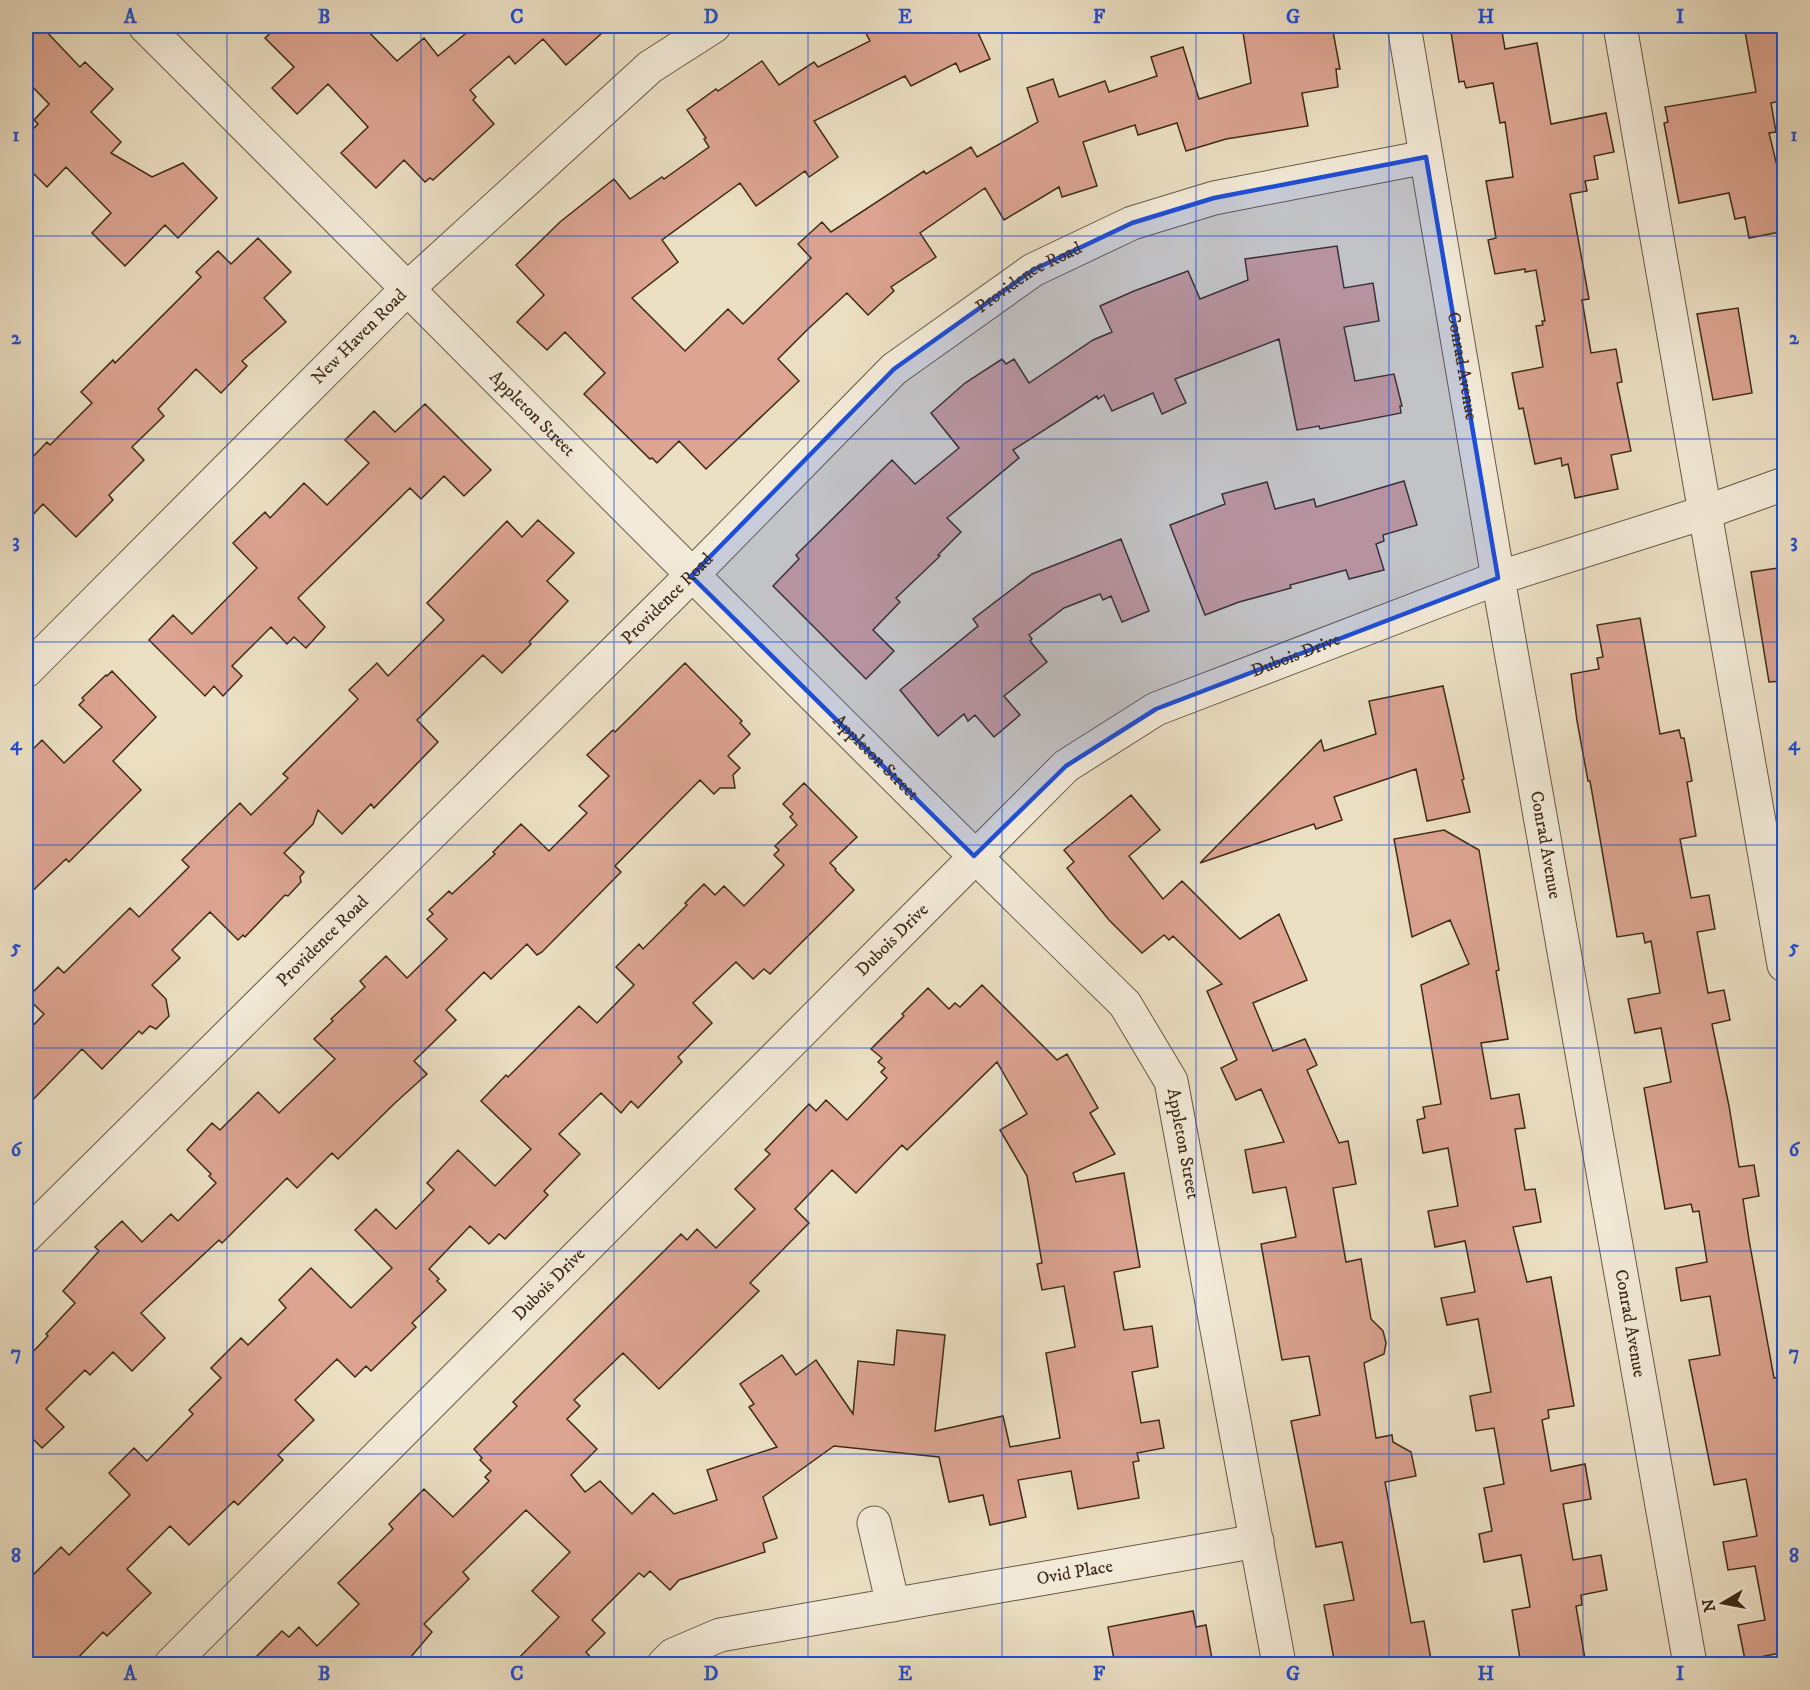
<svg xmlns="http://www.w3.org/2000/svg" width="1810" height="1690" font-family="'IM FELL DW Pica',serif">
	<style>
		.building { fill: #dca491; stroke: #3f2b17; stroke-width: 1.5; fill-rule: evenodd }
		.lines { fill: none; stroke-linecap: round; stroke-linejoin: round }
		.minor-casing { stroke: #6a5842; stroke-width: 35 }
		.minor { stroke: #f3ebd9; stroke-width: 33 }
		.marked { fill: #1d4ed8; fill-opacity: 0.2; stroke: #1d4ed8; stroke-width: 4.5; stroke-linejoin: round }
		.grid { fill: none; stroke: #1d4ed8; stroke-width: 1.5; stroke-opacity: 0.55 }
		.labels { text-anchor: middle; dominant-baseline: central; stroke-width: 4.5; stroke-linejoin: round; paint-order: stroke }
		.street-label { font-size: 18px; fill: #3f2b17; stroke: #f3ebd9 }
		.neatline { fill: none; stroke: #1d4ed8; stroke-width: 2 }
		.grid-label { font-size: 20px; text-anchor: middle; font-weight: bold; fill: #1d4ed8 }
	</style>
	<rect width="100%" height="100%" fill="#ece0c4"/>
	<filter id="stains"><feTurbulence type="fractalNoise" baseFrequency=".00333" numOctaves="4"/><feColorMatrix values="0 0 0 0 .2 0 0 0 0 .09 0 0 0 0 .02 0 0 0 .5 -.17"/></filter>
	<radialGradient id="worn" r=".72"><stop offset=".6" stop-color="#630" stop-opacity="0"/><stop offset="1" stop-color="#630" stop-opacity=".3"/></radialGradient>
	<path class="building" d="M 26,26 L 41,26 L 80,67 L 85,62 L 113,89 L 91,112 L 121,142 L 111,153 L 152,177 L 183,163 L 217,198 L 178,238 L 165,225 L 125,266 L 92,233 L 111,213 L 66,167 L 47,187 L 26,166 L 26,136 L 38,124 L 34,120 L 49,104 L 26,80 Z
		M 278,26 L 363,26 L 397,61 L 424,38 L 438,56 L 475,26 L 610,26 L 566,65 L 543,39 L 515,64 L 509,56 L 470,90 L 476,97 L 473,100 L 494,124 L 433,180 L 430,178 L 425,182 L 404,160 L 376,188 L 341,153 L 368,127 L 328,84 L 297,114 L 272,88 L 294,67 L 265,38 Z
		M 862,26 L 975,26 L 990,59 L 960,72 L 956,63 L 911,86 L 905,76 L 814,121 L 838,157 L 809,177 L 805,171 L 756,206 L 740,183 L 662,240 L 678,262 L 632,298 L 685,351 L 728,309 L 743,324 L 811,258 L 798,244 L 822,222 L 831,232 L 924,171 L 926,174 L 971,147 L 977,157 L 1038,122 L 1027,88 L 1053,79 L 1059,97 L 1105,81 L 1109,92 L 1157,76 L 1151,57 L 1183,47 L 1199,99 L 1251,83 L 1242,26 L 1332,26 L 1340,69 L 1336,69 L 1338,87 L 1302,93 L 1308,126 L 1226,139 L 1186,151 L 1177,123 L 1138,135 L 1135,125 L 1083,142 L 1097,186 L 1062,197 L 1059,187 L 1004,220 L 985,188 L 920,233 L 936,257 L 891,287 L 894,291 L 868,315 L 847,293 L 808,329 L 778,359 L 799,381 L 706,469 L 679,441 L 657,463 L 652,458 L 650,459 L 584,394 L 605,373 L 565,332 L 547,350 L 517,322 L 544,295 L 516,265 L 560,222 L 614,179 L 630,199 L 662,177 L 664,179 L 709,147 L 704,139 L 706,138 L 687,110 L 716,89 L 718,91 L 762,61 L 779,85 L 814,62 L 818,67 L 870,41 Z
		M 1450,26 L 1501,26 L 1505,49 L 1537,43 L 1551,124 L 1606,113 L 1614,152 L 1594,156 L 1598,179 L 1585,181 L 1587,191 L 1570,194 L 1589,299 L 1582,300 L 1591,353 L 1616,349 L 1622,382 L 1617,383 L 1631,451 L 1611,455 L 1618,489 L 1575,498 L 1568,464 L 1562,466 L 1561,458 L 1535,464 L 1523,408 L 1519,409 L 1512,373 L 1543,367 L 1536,326 L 1543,325 L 1542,321 L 1545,321 L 1536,270 L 1525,272 L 1525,269 L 1495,274 L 1488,240 L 1496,238 L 1486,181 L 1513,177 L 1505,122 L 1500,123 L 1493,83 L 1466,88 L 1464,81 L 1459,82 Z
		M 1744,26 L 1785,26 L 1785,100 L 1771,103 L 1776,132 L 1769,133 L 1785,199 L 1785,231 L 1749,238 L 1745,217 L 1735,219 L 1729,193 L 1679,203 L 1664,123 L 1668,122 L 1665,107 L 1756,92 Z
		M 258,238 L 291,272 L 264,298 L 286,322 L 242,361 L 247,366 L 221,393 L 196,369 L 158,409 L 164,416 L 132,447 L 144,460 L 109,495 L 113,500 L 76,537 L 43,504 L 26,522 L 26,464 L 47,442 L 50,445 L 92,403 L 81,392 L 113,360 L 115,363 L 201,277 L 196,272 L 218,251 L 231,264 Z
		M 1337,246 L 1344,288 L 1373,283 L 1379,321 L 1344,327 L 1355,381 L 1394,374 L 1402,406 L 1400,406 L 1401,413 L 1320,429 L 1319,426 L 1297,430 L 1279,339 L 1175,379 L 1186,403 L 1162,414 L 1153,393 L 1112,411 L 1104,395 L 1098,399 L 1097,396 L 1013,450 L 1019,458 L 947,518 L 961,532 L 938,555 L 940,556 L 896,598 L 900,602 L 873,630 L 894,651 L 866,679 L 773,586 L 799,559 L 796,555 L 892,460 L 915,484 L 959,448 L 931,413 L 965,383 L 1002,359 L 1006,364 L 1014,359 L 1029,383 L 1093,340 L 1112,332 L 1100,306 L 1134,291 L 1188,271 L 1200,299 L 1248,280 L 1245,259 Z
		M 1738,308 L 1752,393 L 1713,400 L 1697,314 Z
		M 425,404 L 491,470 L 464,496 L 444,476 L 421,499 L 410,488 L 298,598 L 325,627 L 306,648 L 294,637 L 287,644 L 271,627 L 232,666 L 242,676 L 223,696 L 214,686 L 205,696 L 149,640 L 173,615 L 192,634 L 257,568 L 233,543 L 265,512 L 270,518 L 304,483 L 327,505 L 369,463 L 345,440 L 374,411 L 395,432 Z
		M 1404,481 L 1417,525 L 1383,535 L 1384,541 L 1376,544 L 1384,570 L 1349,579 L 1346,570 L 1290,585 L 1291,588 L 1239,602 L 1205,615 L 1170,525 L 1225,504 L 1222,494 L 1267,482 L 1275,509 L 1314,499 L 1316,507 Z
		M 538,520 L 574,553 L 547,581 L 568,601 L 529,642 L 531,644 L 502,673 L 483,655 L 417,720 L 438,742 L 374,808 L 371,804 L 342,834 L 318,810 L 313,824 L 284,853 L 304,872 L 300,877 L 301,882 L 288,896 L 285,895 L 245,937 L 243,935 L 238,940 L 210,912 L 172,950 L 180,958 L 152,985 L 166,999 L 169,1016 L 156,1029 L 150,1026 L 142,1034 L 139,1031 L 102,1069 L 82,1049 L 26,1107 L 26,1033 L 44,1014 L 27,998 L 58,967 L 64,973 L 130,908 L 139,917 L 189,867 L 182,860 L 240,803 L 251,815 L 288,778 L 283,774 L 358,699 L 349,690 L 377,663 L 388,676 L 444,620 L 427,603 L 507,521 L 522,537 Z
		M 1121,539 L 1149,611 L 1122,622 L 1111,596 L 1103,600 L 1100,594 L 1064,608 L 1029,635 L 1032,639 L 1030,641 L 1047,662 L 1004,696 L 1020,715 L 994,737 L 975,715 L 968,721 L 964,714 L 938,736 L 900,690 L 978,626 L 973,619 L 1032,574 Z
		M 1785,567 L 1785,681 L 1769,682 L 1751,572 Z
		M 1640,618 L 1660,734 L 1679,730 L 1681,738 L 1684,738 L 1692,781 L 1687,782 L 1696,836 L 1680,839 L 1691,898 L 1709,895 L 1715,929 L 1697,932 L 1708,993 L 1724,990 L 1730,1020 L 1712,1024 L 1729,1106 L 1739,1167 L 1754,1165 L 1759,1196 L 1743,1199 L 1749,1240 L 1774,1378 L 1785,1376 L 1785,1652 L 1745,1660 L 1738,1625 L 1765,1620 L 1755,1566 L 1728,1570 L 1723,1542 L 1757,1536 L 1746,1479 L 1714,1485 L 1689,1360 L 1720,1355 L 1710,1296 L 1681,1301 L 1676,1268 L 1707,1262 L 1699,1211 L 1693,1212 L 1691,1204 L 1665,1209 L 1644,1088 L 1671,1082 L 1661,1028 L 1635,1033 L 1628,999 L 1660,993 L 1651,941 L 1645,943 L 1643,933 L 1617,937 L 1590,781 L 1588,781 L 1577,721 L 1571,674 L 1599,669 L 1597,658 L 1603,657 L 1597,625 Z
		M 685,663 L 742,721 L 740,723 L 750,734 L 728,756 L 740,768 L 733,775 L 735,788 L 720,788 L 714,794 L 700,780 L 615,866 L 621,872 L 542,952 L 537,955 L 527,944 L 491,979 L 484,972 L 446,1010 L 456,1020 L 414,1061 L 427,1074 L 395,1103 L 338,1159 L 332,1153 L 297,1188 L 287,1178 L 222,1243 L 219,1240 L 141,1313 L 165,1338 L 132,1371 L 113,1352 L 90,1375 L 85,1370 L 46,1409 L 64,1427 L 42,1448 L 26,1432 L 26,1359 L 48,1336 L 46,1334 L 75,1303 L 63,1291 L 99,1251 L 95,1247 L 122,1221 L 142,1242 L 171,1214 L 178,1221 L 216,1183 L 209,1176 L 211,1174 L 187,1150 L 212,1123 L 220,1130 L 258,1092 L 279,1113 L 335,1059 L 314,1039 L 333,1021 L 331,1019 L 365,987 L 360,981 L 386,956 L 407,978 L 447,939 L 427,919 L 433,914 L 429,910 L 449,891 L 452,894 L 495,854 L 493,852 L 521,824 L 549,851 L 587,813 L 579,806 L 609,776 L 587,755 L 613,730 L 615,732 Z
		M 112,671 L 156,717 L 113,761 L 141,790 L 69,862 L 66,859 L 26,897 L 26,756 L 42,740 L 64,763 L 102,727 L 79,705 L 84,700 L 82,698 L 106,675 L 107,676 Z
		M 1443,686 L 1464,779 L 1462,780 L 1470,812 L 1427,821 L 1416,769 L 1334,797 L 1342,820 L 1316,829 L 1314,824 L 1200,863 L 1321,740 L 1324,751 L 1376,734 L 1369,701 Z
		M 804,783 L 857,837 L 830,863 L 836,869 L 835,870 L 854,890 L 770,974 L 764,969 L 753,979 L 736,962 L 693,1003 L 712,1023 L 678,1057 L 682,1062 L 638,1108 L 631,1101 L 621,1113 L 601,1093 L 559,1134 L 580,1154 L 544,1191 L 548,1195 L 505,1239 L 499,1234 L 489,1244 L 470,1226 L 429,1269 L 439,1279 L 437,1281 L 446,1290 L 412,1323 L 416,1327 L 371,1371 L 366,1366 L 355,1377 L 337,1359 L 295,1400 L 314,1420 L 278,1455 L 283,1460 L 238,1505 L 234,1501 L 189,1545 L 170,1526 L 127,1569 L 151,1593 L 107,1636 L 103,1632 L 71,1665 L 26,1665 L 26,1575 L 33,1575 L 61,1547 L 69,1555 L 130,1495 L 109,1473 L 134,1448 L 147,1461 L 193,1414 L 189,1410 L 221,1378 L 211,1368 L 241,1338 L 248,1345 L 286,1308 L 279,1300 L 311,1268 L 351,1308 L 392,1268 L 355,1230 L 376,1209 L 396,1229 L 434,1190 L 427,1183 L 458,1150 L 495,1186 L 531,1149 L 481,1101 L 506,1075 L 508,1077 L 579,1006 L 597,1023 L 634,985 L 616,967 L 639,944 L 643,949 L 687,905 L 685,903 L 704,884 L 715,895 L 724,886 L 744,906 L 784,865 L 774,855 L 779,850 L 775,846 L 797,825 L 790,817 L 793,814 L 783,804 Z
		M 1131,795 L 1160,830 L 1129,856 L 1163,899 L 1182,881 L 1240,939 L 1279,914 L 1307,980 L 1253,1003 L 1273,1051 L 1305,1039 L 1317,1065 L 1307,1070 L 1339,1143 L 1348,1141 L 1356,1184 L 1333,1188 L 1346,1262 L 1361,1259 L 1371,1319 L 1383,1331 L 1386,1343 L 1384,1354 L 1364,1363 L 1376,1438 L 1392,1435 L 1393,1442 L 1411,1452 L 1416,1476 L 1385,1482 L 1411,1623 L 1424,1621 L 1432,1665 L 1335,1665 L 1324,1605 L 1354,1600 L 1342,1542 L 1316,1547 L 1291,1421 L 1320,1415 L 1309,1356 L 1282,1360 L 1261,1244 L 1296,1237 L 1286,1187 L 1253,1193 L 1245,1150 L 1284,1142 L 1261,1089 L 1236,1100 L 1221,1068 L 1237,1060 L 1207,991 L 1222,984 L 1173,936 L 1169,940 L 1164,935 L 1142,953 L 1109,920 L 1067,868 L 1074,862 L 1064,850 Z
		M 1444,830 L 1479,850 L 1499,970 L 1496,971 L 1508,1039 L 1481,1043 L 1491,1099 L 1519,1094 L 1525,1128 L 1515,1129 L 1525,1190 L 1535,1189 L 1541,1222 L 1513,1227 L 1527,1282 L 1551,1277 L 1574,1406 L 1548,1410 L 1549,1418 L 1542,1420 L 1551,1471 L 1585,1464 L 1591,1499 L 1563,1504 L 1573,1560 L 1601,1555 L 1607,1590 L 1581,1595 L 1582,1605 L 1576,1606 L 1586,1665 L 1521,1665 L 1512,1610 L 1530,1607 L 1521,1555 L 1484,1562 L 1479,1534 L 1492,1531 L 1484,1488 L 1504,1484 L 1494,1428 L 1476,1431 L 1470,1396 L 1491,1392 L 1478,1319 L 1447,1325 L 1441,1298 L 1475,1292 L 1465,1241 L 1435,1247 L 1428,1211 L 1458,1206 L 1448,1148 L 1423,1153 L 1417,1120 L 1425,1118 L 1423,1107 L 1441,1104 L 1421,985 L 1469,964 L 1450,920 L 1412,937 L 1394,839 Z
		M 982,985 L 1057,1060 L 1067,1054 L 1098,1108 L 1090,1113 L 1115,1154 L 1073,1173 L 1076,1182 L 1124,1173 L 1140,1267 L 1114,1272 L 1124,1330 L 1152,1326 L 1158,1367 L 1132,1372 L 1141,1423 L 1159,1420 L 1164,1448 L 1137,1453 L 1139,1461 L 1133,1462 L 1139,1498 L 1078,1509 L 1071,1471 L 1018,1480 L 1026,1517 L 990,1525 L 983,1495 L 949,1502 L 939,1457 L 834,1446 L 763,1497 L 777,1538 L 763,1543 L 765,1552 L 679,1580 L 670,1590 L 650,1571 L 644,1577 L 639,1573 L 592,1620 L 605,1633 L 586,1652 L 597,1665 L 512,1665 L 559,1617 L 532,1591 L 570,1552 L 526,1510 L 463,1572 L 469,1579 L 424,1624 L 432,1632 L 404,1665 L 248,1665 L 282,1631 L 289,1637 L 299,1627 L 317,1646 L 359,1604 L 338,1583 L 393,1529 L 389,1524 L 424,1489 L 453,1517 L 489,1481 L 485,1477 L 491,1471 L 480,1460 L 482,1458 L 474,1449 L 517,1406 L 513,1402 L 681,1234 L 687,1240 L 697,1229 L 716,1248 L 755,1209 L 735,1189 L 770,1154 L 765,1150 L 809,1104 L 816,1111 L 826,1100 L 847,1120 L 887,1078 L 881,1072 L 885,1068 L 878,1062 L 882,1058 L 871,1049 L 904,1016 L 902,1014 L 928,988 L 949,1009 L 955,1003 L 960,1007 ZM 997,1062 L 1027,1114 L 1000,1130 L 1027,1176 L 1042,1263 L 1037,1264 L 1042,1290 L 1064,1286 L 1075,1347 L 1046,1353 L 1060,1438 L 1010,1447 L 1003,1416 L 935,1431 L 945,1335 L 897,1330 L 894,1365 L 858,1361 L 853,1414 L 816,1360 L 796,1375 L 782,1355 L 740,1384 L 754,1404 L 749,1407 L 777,1447 L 707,1470 L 717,1500 L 674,1514 L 653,1493 L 632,1514 L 600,1481 L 585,1492 L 571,1475 L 597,1449 L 567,1419 L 580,1406 L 574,1400 L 623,1353 L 659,1389 L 759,1291 L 750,1283 L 809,1223 L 795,1209 L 832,1170 L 856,1193 L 902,1145 L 907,1150 Z
		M 1193,1611 L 1196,1627 L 1206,1625 L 1213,1665 L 1115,1665 L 1108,1627 Z"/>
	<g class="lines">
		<g class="minor-casing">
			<g id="minor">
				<path id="s1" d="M 145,26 C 472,352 795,681 1125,1004 L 1171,1081 L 1279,1664"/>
				<path id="s2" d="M 1404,26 L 1498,578 L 1690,1664"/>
				<path d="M 1620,26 L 1784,965"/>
				<path id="s3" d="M 26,671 L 408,288 L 650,67 L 714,26"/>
				<path id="s4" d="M 26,1236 L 691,576 L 894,369 L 1033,270 L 1132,223 L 1214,198 L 1426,157"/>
				<path d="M 874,1523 L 893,1605"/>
				<path id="s5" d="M 171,1664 L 1066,766 L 1156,709 L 1498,578 L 1706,512 L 1784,484"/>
				<path id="s6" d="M 664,1664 L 673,1655 L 720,1635 L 1257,1541"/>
			</g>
		</g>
		<use href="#minor" class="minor"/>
	</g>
	<path class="marked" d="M 1426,157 L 1498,578 L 1156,709 L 1066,766 L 974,856 L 691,576 L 894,369 L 1033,270 L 1132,223 L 1214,198 Z"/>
	<path class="grid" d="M 227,26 L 227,1664M 421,26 L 421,1664M 614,26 L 614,1664M 808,26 L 808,1664M 1002,26 L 1002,1664M 1196,26 L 1196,1664M 1389,26 L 1389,1664M 1583,26 L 1583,1664M 26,236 L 1784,236M 26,439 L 1784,439M 26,642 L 1784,642M 26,845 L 1784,845M 26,1048 L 1784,1048M 26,1251 L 1784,1251M 26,1454 L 1784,1454"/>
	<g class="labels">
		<g class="street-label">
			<text stroke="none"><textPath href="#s4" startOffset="1390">Providence Road</textPath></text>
			<text stroke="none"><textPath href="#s3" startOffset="472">New Haven Road</textPath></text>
			<text stroke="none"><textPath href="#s2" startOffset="345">Conrad Avenue</textPath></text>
			<text stroke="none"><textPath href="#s1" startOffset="548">Appleton Street</textPath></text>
			<text stroke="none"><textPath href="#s4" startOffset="904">Providence Road</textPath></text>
			<text stroke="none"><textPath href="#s5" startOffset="1524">Dubois Drive</textPath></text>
			<text stroke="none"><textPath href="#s1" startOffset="1034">Appleton Street</textPath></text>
			<text stroke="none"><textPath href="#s2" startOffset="831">Conrad Avenue</textPath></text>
			<text stroke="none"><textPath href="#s5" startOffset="1022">Dubois Drive</textPath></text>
			<text stroke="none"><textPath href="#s4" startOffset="418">Providence Road</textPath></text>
			<text stroke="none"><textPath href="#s1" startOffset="1538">Appleton Street</textPath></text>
			<text stroke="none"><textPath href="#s5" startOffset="536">Dubois Drive</textPath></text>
			<text stroke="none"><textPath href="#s2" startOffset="1317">Conrad Avenue</textPath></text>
			<text stroke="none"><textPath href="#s6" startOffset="424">Ovid Place</textPath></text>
		</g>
	</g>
	<rect width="1810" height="1690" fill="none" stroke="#ece0c4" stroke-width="66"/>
	<g transform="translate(1723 1603) rotate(260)" stroke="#f3ebd9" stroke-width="4.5" paint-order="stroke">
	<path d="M0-4.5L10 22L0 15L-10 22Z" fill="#3f2b17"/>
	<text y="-9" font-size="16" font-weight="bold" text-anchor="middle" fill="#3f2b17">N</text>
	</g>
	<rect x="33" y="33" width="1744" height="1624" class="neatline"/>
	<g class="grid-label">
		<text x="130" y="23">A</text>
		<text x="324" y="23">B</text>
		<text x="517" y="23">C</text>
		<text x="711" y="23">D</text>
		<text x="905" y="23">E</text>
		<text x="1099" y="23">F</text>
		<text x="1293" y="23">G</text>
		<text x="1486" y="23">H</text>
		<text x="1680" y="23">I</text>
		<text x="16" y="141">1</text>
		<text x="1794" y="141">1</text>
		<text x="16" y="344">2</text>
		<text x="1794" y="344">2</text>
		<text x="16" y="547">3</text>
		<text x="1794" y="547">3</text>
		<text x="16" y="750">4</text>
		<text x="1794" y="750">4</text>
		<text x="16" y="953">5</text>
		<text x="1794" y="953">5</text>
		<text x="16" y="1156">6</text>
		<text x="1794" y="1156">6</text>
		<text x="16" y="1359">7</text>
		<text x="1794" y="1359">7</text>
		<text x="16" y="1562">8</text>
		<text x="1794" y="1562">8</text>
		<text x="130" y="1680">A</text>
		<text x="324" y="1680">B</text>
		<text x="517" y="1680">C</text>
		<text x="711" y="1680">D</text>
		<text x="905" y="1680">E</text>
		<text x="1099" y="1680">F</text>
		<text x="1293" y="1680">G</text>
		<text x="1486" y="1680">H</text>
		<text x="1680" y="1680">I</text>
	</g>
	<rect width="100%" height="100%" filter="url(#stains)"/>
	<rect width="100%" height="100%" fill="url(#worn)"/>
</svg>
